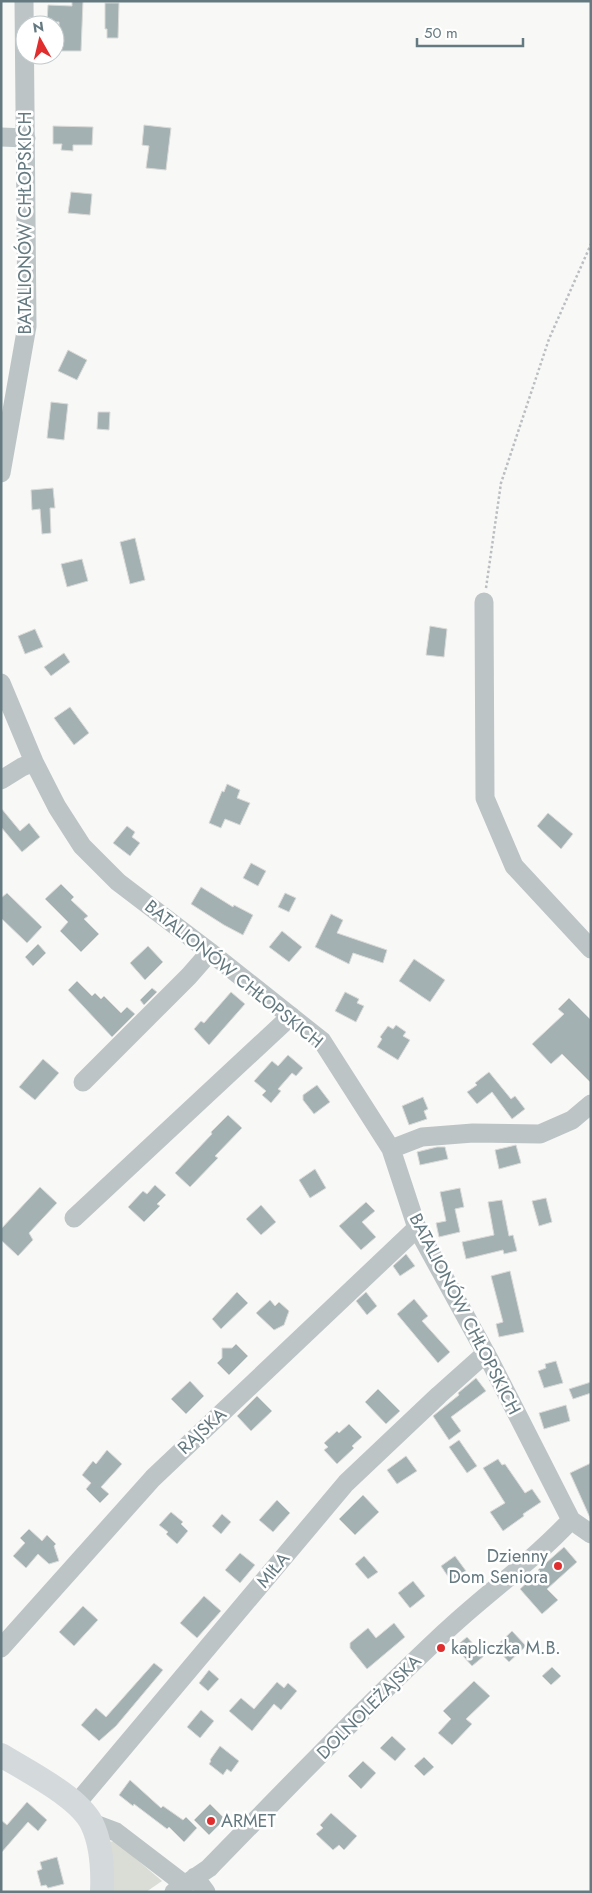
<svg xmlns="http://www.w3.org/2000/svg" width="592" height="1893" font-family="Jost,sans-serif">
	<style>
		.green { fill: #daddd5 }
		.building { fill: #a4b1b3; stroke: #dadad8 }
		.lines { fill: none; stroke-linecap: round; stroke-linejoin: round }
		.path { stroke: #babec0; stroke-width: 2.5; stroke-dasharray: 2.5 2.5; stroke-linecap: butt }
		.minor { stroke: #bdc4c6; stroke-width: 19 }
		.major { stroke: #d4d9dc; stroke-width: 24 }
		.poi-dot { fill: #e02e2e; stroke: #fff; stroke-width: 2 }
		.labels { text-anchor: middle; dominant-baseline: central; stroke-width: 5; stroke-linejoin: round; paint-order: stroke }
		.street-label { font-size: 18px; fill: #647a80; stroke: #fff }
		.poi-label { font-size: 18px; fill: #647a80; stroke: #fff; text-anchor: start }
	</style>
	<rect width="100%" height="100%" fill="#f8f8f6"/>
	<path class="green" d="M 115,1841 L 162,1881 L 146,1892 L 112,1892 L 108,1842 Z"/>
	<path class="building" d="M 72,1 L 83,1 L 81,51 L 59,51 L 59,22 L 47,22 L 48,5 L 72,6 Z
		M 105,3 L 119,3 L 118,38 L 107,38 L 107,29 L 105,29 Z
		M 144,125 L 171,128 L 166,170 L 146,168 L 149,146 L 142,145 Z
		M 53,126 L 93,127 L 92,145 L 73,145 L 73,151 L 61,150 L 62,144 L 53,144 Z
		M 71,192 L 92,194 L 90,215 L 68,213 Z
		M 68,350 L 87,360 L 77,380 L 58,371 Z
		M 51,402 L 68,404 L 64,440 L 47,438 Z
		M 98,412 L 110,412 L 109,430 L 97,429 Z
		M 53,488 L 55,508 L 50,508 L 51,533 L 42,534 L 40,509 L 32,510 L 31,490 Z
		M 135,538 L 145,580 L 130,584 L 120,542 Z
		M 82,559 L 88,581 L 67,587 L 61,564 Z
		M 430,626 L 447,629 L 444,657 L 426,655 Z
		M 35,629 L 43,647 L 25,654 L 18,636 Z
		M 64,653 L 70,662 L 51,676 L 44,667 Z
		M 70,707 L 89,733 L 74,745 L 54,718 Z
		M 227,784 L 240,790 L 237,798 L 250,803 L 240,825 L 225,819 L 221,828 L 209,823 L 222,791 L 224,792 Z
		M 1,808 L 20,831 L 29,823 L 40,837 L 22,852 L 1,827 Z
		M 548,813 L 573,834 L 561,849 L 537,826 Z
		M 127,826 L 135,832 L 132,837 L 140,843 L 130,856 L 113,843 Z
		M 251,863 L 266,871 L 258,886 L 243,878 Z
		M 61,884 L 74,897 L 71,900 L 88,916 L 84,919 L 99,934 L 81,952 L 60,931 L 68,922 L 45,899 Z
		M 201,887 L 233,907 L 234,905 L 253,915 L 243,935 L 224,925 L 191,904 Z
		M 7,893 L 42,927 L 27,943 L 1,918 L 1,898 Z
		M 285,893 L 296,898 L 289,912 L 278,907 Z
		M 331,914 L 343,920 L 337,933 L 387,950 L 383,963 L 353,953 L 349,964 L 315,947 Z
		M 282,931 L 302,947 L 289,962 L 269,947 Z
		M 38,944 L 46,953 L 33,966 L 25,957 Z
		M 148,946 L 163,962 L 145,980 L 130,963 Z
		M 414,959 L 445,980 L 430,1002 L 399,981 Z
		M 77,981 L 92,996 L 95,993 L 101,999 L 104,996 L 121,1013 L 127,1007 L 135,1014 L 112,1037 L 68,990 Z
		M 152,988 L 157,992 L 144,1005 L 140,1000 Z
		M 231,992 L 245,1004 L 209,1045 L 194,1029 L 201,1021 L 204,1023 Z
		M 345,992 L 359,999 L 357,1003 L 364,1006 L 356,1022 L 335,1011 Z
		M 569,998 L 591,1020 L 591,1083 L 562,1054 L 551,1064 L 532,1044 L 564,1014 L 558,1009 Z
		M 396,1025 L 406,1032 L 403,1036 L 410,1040 L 398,1060 L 377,1047 L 382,1039 L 380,1037 L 388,1026 L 393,1029 Z
		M 288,1055 L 303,1068 L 296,1076 L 292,1073 L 278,1089 L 281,1091 L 271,1103 L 262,1095 L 266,1091 L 254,1081 L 272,1061 L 278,1066 Z
		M 43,1059 L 59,1073 L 35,1100 L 19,1087 Z
		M 489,1072 L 511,1099 L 515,1096 L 525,1109 L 512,1119 L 492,1092 L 477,1104 L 467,1092 L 477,1085 L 475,1083 Z
		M 317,1085 L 330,1102 L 314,1114 L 303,1100 L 303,1095 Z
		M 423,1097 L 428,1109 L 424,1111 L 427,1119 L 409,1125 L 402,1106 Z
		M 228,1115 L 242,1128 L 215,1156 L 218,1158 L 190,1187 L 175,1173 L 212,1134 L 211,1132 Z
		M 516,1145 L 521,1163 L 499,1169 L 495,1150 Z
		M 437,1147 L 445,1147 L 448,1159 L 420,1165 L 417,1152 Z
		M 315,1169 L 326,1188 L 310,1198 L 299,1180 Z
		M 155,1185 L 166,1195 L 157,1204 L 160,1206 L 144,1222 L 128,1207 L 143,1191 L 147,1194 Z
		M 40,1187 L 57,1203 L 29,1233 L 33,1240 L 18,1256 L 1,1240 L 1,1229 Z
		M 460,1188 L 464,1207 L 455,1209 L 460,1232 L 439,1237 L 436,1223 L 446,1221 L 440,1192 Z
		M 546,1198 L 552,1222 L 539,1226 L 532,1201 Z
		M 502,1200 L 509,1236 L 513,1235 L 517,1251 L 504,1254 L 503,1250 L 466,1259 L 462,1242 L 494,1235 L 488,1202 Z
		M 366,1202 L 375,1211 L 362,1222 L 376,1237 L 361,1250 L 339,1226 Z
		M 261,1205 L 276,1222 L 261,1235 L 246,1219 Z
		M 406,1254 L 415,1266 L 400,1276 L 393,1266 Z
		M 510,1271 L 524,1332 L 499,1337 L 496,1324 L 503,1322 L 491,1276 Z
		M 237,1292 L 248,1303 L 221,1329 L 212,1319 Z
		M 366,1292 L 377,1306 L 367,1315 L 356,1301 Z
		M 414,1299 L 428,1316 L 422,1321 L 450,1352 L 438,1363 L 397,1314 Z
		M 270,1300 L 275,1306 L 279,1302 L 289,1311 L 284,1325 L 274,1330 L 256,1313 Z
		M 236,1344 L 248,1356 L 229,1375 L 217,1363 L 222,1358 L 222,1348 L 232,1348 Z
		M 556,1361 L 563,1383 L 544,1388 L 538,1371 L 546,1368 L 545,1364 Z
		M 476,1378 L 486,1391 L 451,1417 L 461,1431 L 449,1440 L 433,1416 L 459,1395 L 458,1393 Z
		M 190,1381 L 204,1396 L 186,1414 L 171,1399 Z
		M 591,1382 L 591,1393 L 573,1399 L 569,1389 Z
		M 378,1389 L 400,1411 L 386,1424 L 365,1402 Z
		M 257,1396 L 272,1411 L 251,1431 L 237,1416 Z
		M 566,1405 L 570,1421 L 544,1429 L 539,1413 Z
		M 349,1424 L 362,1437 L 352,1446 L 354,1448 L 337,1464 L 324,1450 L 328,1447 L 324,1443 L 337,1431 L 339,1433 Z
		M 459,1440 L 477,1466 L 467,1473 L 449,1447 Z
		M 107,1450 L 122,1464 L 101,1487 L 109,1494 L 100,1503 L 86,1489 L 91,1483 L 82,1475 L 93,1461 L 96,1464 Z
		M 406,1456 L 417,1471 L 397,1484 L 387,1470 Z
		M 498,1459 L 502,1465 L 505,1464 L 525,1493 L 532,1489 L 541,1502 L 523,1514 L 524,1516 L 503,1531 L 490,1512 L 505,1503 L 483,1468 Z
		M 591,1463 L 591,1520 L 570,1473 Z
		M 363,1495 L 379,1512 L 355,1535 L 339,1519 Z
		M 277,1500 L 290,1513 L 273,1532 L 259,1520 Z
		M 171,1512 L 183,1522 L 181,1524 L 188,1531 L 177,1544 L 166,1534 L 168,1532 L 159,1525 Z
		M 222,1514 L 231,1522 L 221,1534 L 212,1526 Z
		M 29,1529 L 42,1541 L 47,1535 L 56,1544 L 54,1546 L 59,1561 L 49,1564 L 38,1554 L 26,1568 L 13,1556 L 25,1543 L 20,1538 Z
		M 564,1547 L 577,1562 L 547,1589 L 558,1600 L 542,1614 L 520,1589 L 540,1571 L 538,1570 Z
		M 240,1553 L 255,1565 L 240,1583 L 225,1570 Z
		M 364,1556 L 378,1572 L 368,1579 L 355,1564 Z
		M 455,1556 L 466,1571 L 451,1581 L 441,1566 Z
		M 413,1581 L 425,1596 L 410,1608 L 398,1593 Z
		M 204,1596 L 221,1611 L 197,1638 L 180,1623 Z
		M 83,1606 L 98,1620 L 74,1646 L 59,1632 Z
		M 394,1623 L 405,1637 L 367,1669 L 350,1648 L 350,1643 L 368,1628 L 376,1638 Z
		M 512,1631 L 526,1646 L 509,1662 L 495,1647 Z
		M 467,1637 L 484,1656 L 472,1666 L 455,1647 Z
		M 154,1663 L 163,1670 L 116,1726 L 99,1741 L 81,1725 L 96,1708 L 106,1717 Z
		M 552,1667 L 561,1676 L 551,1685 L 542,1676 Z
		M 209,1670 L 219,1679 L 208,1691 L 199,1683 Z
		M 474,1681 L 490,1696 L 466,1719 L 472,1724 L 452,1745 L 438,1733 L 451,1719 L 443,1711 Z
		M 277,1682 L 284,1688 L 288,1683 L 297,1691 L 281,1710 L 274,1704 L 252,1731 L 229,1711 L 241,1698 L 254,1709 Z
		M 201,1710 L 214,1721 L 200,1738 L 187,1727 Z
		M 392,1736 L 406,1749 L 395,1761 L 380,1748 Z
		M 220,1746 L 239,1761 L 231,1772 L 227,1769 L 223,1775 L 209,1764 L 211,1761 L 210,1760 Z
		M 424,1757 L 434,1767 L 424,1776 L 414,1766 Z
		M 363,1761 L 376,1773 L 361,1789 L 348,1776 Z
		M 130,1780 L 161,1808 L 163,1806 L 183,1820 L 186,1817 L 197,1828 L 184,1842 L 169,1827 L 167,1829 L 134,1804 L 133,1806 L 119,1795 Z
		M 27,1802 L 47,1820 L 38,1831 L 28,1822 L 1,1853 L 1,1820 L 7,1825 Z
		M 210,1804 L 225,1819 L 209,1835 L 194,1820 Z
		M 331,1813 L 357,1836 L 344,1850 L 339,1845 L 333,1850 L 316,1834 L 323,1828 L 320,1825 Z
		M 57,1857 L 64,1884 L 48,1888 L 46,1885 L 41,1886 L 37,1871 L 42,1869 L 40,1862 Z"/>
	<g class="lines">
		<path class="path" d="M 486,588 L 501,483 L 549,339 L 591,244"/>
		<path class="minor" d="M 1,137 L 26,138
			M 1,473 L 27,326 L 24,1
			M 484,602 L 485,798 L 514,866 L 591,949
			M 1,683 L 34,762 L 57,807 L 82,846 L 118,882 L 210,952 L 322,1041 L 391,1149 L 417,1228 L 489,1359 L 571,1520 L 591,1534
			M 1,780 L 22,767 L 34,762
			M 83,1082 L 189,976 L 210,952
			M 391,1149 L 422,1137 L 473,1133 L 540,1134 L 572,1120 L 591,1104
			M 74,1218 L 291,1016
			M 1,1648 L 153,1478 L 417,1228
			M 77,1803 L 346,1483 L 439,1395 L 486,1353
			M 92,1823 L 116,1832 L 184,1884
			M 195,1877 L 206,1892
			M 174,1892 L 209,1868 C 286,1789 363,1709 444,1633 C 485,1594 532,1562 571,1520"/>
		<path class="major" d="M 1,1755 C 27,1771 79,1797 92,1824 C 102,1845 103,1869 102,1892"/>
	</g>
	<g class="poi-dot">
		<circle cx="558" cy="1566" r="5"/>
		<circle cx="441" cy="1648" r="5"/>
		<circle cx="211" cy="1821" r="5"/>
	</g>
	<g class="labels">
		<g class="street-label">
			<text transform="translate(25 223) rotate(-90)">BATALIONÓW CHŁOPSKICH</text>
			<text transform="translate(234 974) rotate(39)">BATALIONÓW CHŁOPSKICH</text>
			<text transform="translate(465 1314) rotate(63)">BATALIONÓW CHŁOPSKICH</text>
			<text transform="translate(202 1431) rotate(-43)">RAJSKA</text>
			<text transform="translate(273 1570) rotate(-50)">MIŁA</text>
			<text transform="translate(369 1707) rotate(-45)">DOLNOLEŻAJSKA</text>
		</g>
		<g class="poi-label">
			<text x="548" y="1556" text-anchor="end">Dzienny<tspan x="548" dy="21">Dom Seniora</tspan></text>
			<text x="451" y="1648">kapliczka M.B.</text>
			<text x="221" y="1821">ARMET</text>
		</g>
	</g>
	<rect width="592" height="1893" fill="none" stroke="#647a80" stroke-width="5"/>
	<g transform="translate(40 40) rotate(352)"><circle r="24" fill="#ffffff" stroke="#c1cacc"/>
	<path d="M0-4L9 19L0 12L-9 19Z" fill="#e02e2e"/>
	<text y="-8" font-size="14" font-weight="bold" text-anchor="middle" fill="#647a80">N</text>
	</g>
	<path d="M417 38v8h106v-8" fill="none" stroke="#647a80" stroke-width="2.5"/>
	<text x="424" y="38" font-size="15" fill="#647a80" stroke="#ffffff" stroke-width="4" paint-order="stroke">50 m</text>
</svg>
